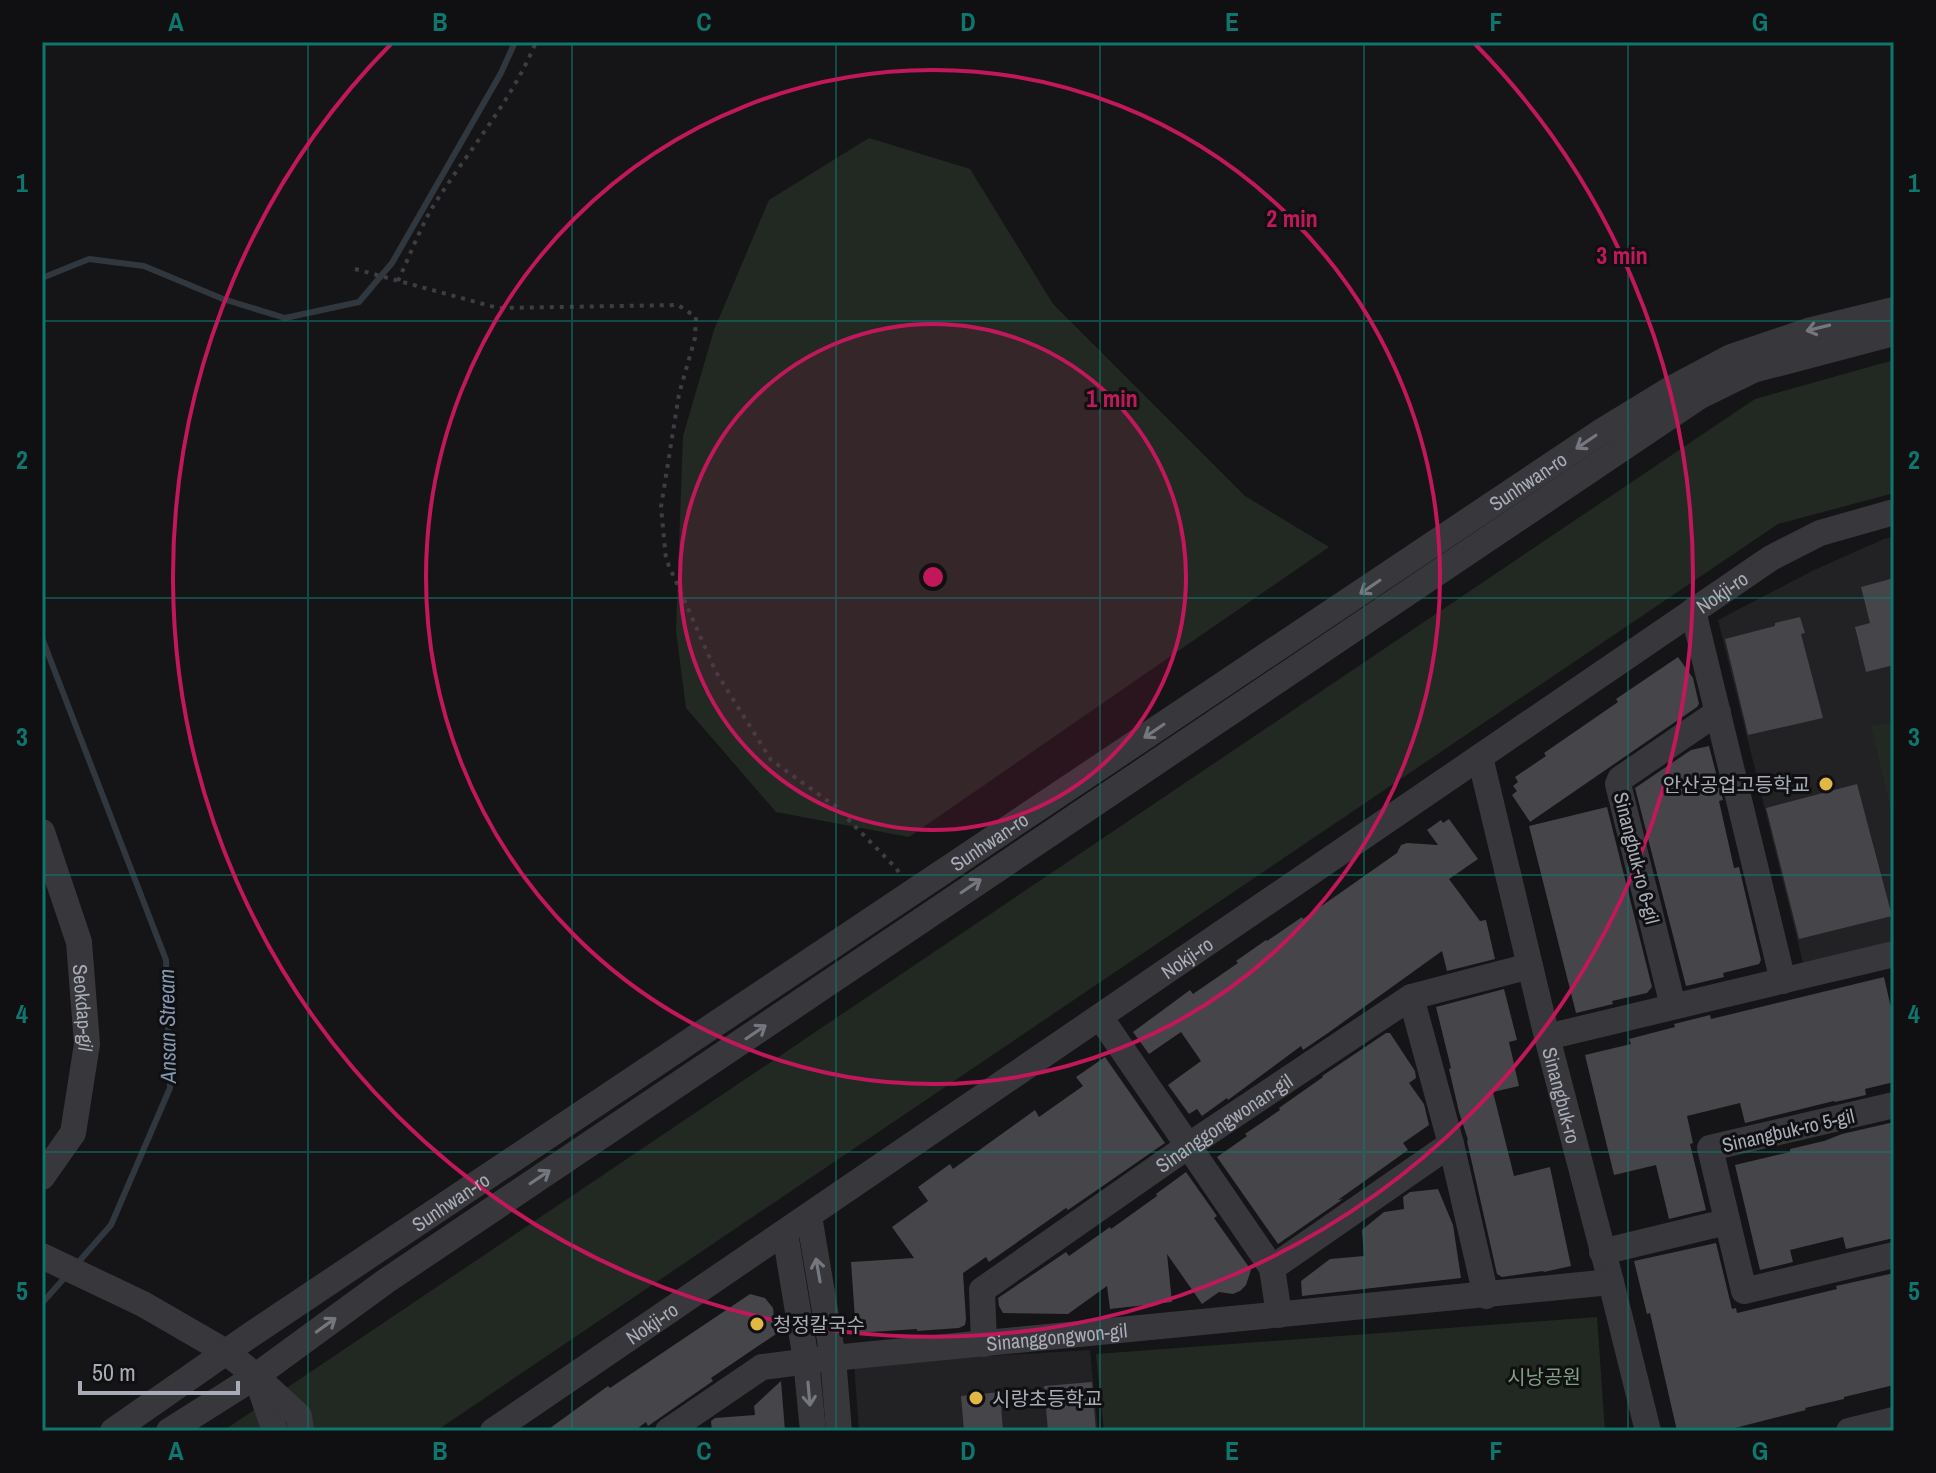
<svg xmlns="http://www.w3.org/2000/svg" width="1936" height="1473" font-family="'Archivo Narrow','Noto Sans KR',sans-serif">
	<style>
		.built { fill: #222124 }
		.green { fill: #222923 }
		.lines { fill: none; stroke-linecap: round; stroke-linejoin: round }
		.stream { stroke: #30373f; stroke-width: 6 }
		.building { fill: #45454a }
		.path { stroke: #3d3e42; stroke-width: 4; stroke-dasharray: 4 6; stroke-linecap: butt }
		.minor { stroke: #37373c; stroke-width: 26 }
		.oneway { stroke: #75777f }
		.grid { fill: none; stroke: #0f766e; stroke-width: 2; stroke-opacity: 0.55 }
		.ring { fill: none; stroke: #c2185b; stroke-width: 4 }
		.poi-dot { fill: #e1b843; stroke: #101012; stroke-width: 3 }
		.labels { text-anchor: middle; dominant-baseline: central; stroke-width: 6; stroke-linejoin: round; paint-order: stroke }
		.street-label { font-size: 20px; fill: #a8acb6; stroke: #101012 }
		.poi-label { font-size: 20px; fill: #a8acb6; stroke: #101012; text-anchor: start }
		.park-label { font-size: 20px; fill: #819f85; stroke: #101012 }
		.water-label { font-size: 22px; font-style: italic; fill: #8296ae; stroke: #101012 }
		.centre { fill: #c2185b; stroke: #101012; stroke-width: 4 }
		.ring-label { font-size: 24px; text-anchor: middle; font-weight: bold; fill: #c2185b; stroke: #101012; stroke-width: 6; stroke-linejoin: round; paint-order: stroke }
		.neatline { fill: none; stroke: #0f766e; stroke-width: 3 }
		.grid-label { font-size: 26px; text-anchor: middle; font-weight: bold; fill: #0f766e }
	</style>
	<rect width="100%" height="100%" fill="#151517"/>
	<path class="built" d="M 1894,537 L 1894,947 L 1805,971 L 1718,620 L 1814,570 L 1884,539 Z
		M 1090,1350 L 1098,1431 L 859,1431 L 854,1364 Z"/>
	<path class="green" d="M 869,138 L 970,169 L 1053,304 L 1245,496 L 1329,547 L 909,837 L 776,812 L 686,708 L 676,631 L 683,436 L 714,330 L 769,200 Z
		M 1894,360 L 1894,493 L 1778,524 L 436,1431 L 223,1431 L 1755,399 Z
		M 1894,721 L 1894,823 L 1871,726 Z
		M 1597,1317 L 1605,1431 L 1104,1431 L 1096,1354 Z"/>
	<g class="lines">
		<path class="stream" d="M 42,278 L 89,259 L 144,266 L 223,299 L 285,318 L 359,302 L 392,263 L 501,73 L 515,42
			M 42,638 L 166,960 L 170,1088 L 111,1225 L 75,1266
			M 42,1303 L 68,1274"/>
	</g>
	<path class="building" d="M 1894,578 L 1894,665 L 1866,672 L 1855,627 L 1870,623 L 1861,587 Z
		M 1800,617 L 1805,633 L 1801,634 L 1823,718 L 1748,735 L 1725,639 L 1775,626 L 1775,623 Z
		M 1678,657 L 1693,678 L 1699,704 L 1697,707 L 1530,822 L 1512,795 L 1517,791 L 1513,786 L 1518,782 L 1515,777 L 1546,756 L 1544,753 L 1618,702 L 1616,699 Z
		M 1709,746 L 1723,800 L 1719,801 L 1734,868 L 1739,867 L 1761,960 L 1759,964 L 1723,973 L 1724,977 L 1686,986 L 1635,788 L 1691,750 Z
		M 1857,784 L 1892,916 L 1799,939 L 1766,808 Z
		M 1607,807 L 1652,987 L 1647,993 L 1612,1001 L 1613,1004 L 1576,1013 L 1529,826 Z
		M 1449,819 L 1478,859 L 1449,879 L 1480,921 L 1486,920 L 1495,959 L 1447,971 L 1442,951 L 1328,1033 L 1303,1050 L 1301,1046 L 1228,1100 L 1227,1098 L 1202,1116 L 1197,1109 L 1189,1114 L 1168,1085 L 1201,1061 L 1181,1032 L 1149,1054 L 1133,1032 L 1190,990 L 1193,994 L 1238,963 L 1236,961 L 1266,940 L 1267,941 L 1302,917 L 1303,919 L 1397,853 L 1401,845 L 1407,843 L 1438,845 L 1427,830 L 1441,820 L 1443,823 Z
		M 1884,977 L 1894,1021 L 1894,1082 L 1865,1089 L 1866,1095 L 1835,1102 L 1834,1101 L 1745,1123 L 1740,1103 L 1687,1116 L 1693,1143 L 1690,1144 L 1706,1210 L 1669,1219 L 1656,1165 L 1614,1175 L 1585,1055 L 1631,1044 L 1629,1039 L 1675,1027 L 1674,1024 L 1710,1015 L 1711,1019 Z
		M 1504,989 L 1517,1040 L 1509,1042 L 1519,1086 L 1493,1092 L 1514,1176 L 1550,1167 L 1571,1266 L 1544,1272 L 1543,1271 L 1502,1277 L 1497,1274 L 1467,1141 L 1468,1140 L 1459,1112 L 1449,1069 L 1451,1068 L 1436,1007 Z
		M 1386,1033 L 1390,1033 L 1415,1071 L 1416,1078 L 1409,1083 L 1424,1104 L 1429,1125 L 1403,1143 L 1408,1150 L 1338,1200 L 1343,1199 L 1278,1244 L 1217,1157 L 1247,1136 L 1245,1134 L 1280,1110 L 1279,1108 L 1323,1077 L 1322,1076 Z
		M 1105,1057 L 1165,1143 L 1068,1210 L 1066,1208 L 989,1262 L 986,1257 L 963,1273 L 966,1319 L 965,1325 L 959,1328 L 917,1331 L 917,1329 L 856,1333 L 851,1262 L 914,1258 L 892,1227 L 928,1201 L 918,1187 L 950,1164 L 953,1169 L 1035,1110 L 1039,1117 L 1083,1086 L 1076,1077 Z
		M 1894,1122 L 1894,1238 L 1846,1249 L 1843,1237 L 1790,1250 L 1793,1262 L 1760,1270 L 1735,1165 L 1790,1152 L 1790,1149 L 1824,1141 L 1842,1134 Z
		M 1186,1172 L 1217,1216 L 1214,1218 L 1251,1270 L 1246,1285 L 1240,1291 L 1233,1294 L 1219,1292 L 1202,1304 L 1167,1254 L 1172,1302 L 1110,1309 L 1107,1286 L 1068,1314 L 1003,1313 L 999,1306 L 998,1298 L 1066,1252 L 1069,1256 L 1110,1227 L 1111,1229 L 1157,1196 L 1156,1194 Z
		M 1438,1189 L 1453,1225 L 1461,1278 L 1302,1296 L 1301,1281 L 1330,1259 L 1364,1256 L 1362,1230 L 1384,1212 L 1404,1209 L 1403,1197 L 1410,1192 Z
		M 1716,1243 L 1732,1309 L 1736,1308 L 1737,1313 L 1837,1289 L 1836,1286 L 1894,1273 L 1894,1385 L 1844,1397 L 1844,1399 L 1805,1408 L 1806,1410 L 1723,1431 L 1677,1431 L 1650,1313 L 1647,1314 L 1634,1261 Z
		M 750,1294 L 765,1298 L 773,1308 L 776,1334 L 711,1378 L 713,1381 L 648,1426 L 646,1422 L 634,1431 L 546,1431 L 608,1386 L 610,1388 Z
		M 781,1381 L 785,1431 L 712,1431 L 711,1421 L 715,1418 L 755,1415 L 754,1406 Z
		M 1092,1382 L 1096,1431 L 1048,1431 L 1044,1386 Z
		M 1000,1392 L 1003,1431 L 964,1431 L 961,1396 Z"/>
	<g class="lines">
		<path class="path" d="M 355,269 L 498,308 L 678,305 L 696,317 L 695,338 L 679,394 L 661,507 L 666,559 L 716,672 L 771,760 L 835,806 L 896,868 L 900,874
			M 398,281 C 409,257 419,231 432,208 C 467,152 510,104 536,42"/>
		<g class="minor">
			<path d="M 1693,611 L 1783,981"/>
			<path id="s1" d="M 1480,757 L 1547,1037 L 1611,1282 L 1648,1431"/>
			<path id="s2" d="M 42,832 L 79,942 L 87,1044 L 73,1133 L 42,1177"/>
			<path d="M 1411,997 L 1451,1144 L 1486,1296"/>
			<path d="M 1673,1006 L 1618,784 L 1620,779 L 1718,712"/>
			<path d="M 1100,1017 L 1272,1268"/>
			<path d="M 1547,1037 L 1894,954"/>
			<path d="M 1894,1105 L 1710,1148 L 1744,1291 L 1894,1255"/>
			<path d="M 809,1216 L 833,1358 L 839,1431"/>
			<path d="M 785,1233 L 806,1360 L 813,1431"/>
			<path d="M 1602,1252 L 1726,1222"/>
			<path d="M 42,1256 L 143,1304 L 226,1352 L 256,1376 L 275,1431"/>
			<path d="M 1279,1315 L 1272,1268 L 1451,1144"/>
			<path id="s3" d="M 984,1344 L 982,1290 L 1188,1146 L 1411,997 L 1530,966"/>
			<path d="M 260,1380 L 299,1416 L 301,1431"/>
			<path id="s4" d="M 113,1431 L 252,1334 L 1602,431 L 1669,390 L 1731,357 L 1808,331 L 1894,310"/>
			<path d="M 169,1431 L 256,1376 L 386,1281 L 1700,396 L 1753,370 L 1894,333"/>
			<path id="s5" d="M 493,1431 L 1771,558 L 1820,533 L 1894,512"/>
			<path id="s6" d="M 668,1431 L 762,1367 L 833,1358 L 1611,1282"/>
			<path d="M 1849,1431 L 1894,1420"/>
		</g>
	</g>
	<defs><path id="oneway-shaft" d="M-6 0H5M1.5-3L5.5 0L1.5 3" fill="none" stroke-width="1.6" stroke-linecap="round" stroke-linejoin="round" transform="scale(2)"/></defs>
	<g class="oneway">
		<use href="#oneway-shaft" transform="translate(1818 328) rotate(166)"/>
		<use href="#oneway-shaft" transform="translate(1586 442) rotate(146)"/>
		<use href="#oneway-shaft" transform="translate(1370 587) rotate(146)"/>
		<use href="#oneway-shaft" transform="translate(1154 731) rotate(146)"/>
		<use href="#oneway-shaft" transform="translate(971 886) rotate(-34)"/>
		<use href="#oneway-shaft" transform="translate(756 1032) rotate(-34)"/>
		<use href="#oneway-shaft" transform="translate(540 1177) rotate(-34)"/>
		<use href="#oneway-shaft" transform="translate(818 1270) rotate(-100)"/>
		<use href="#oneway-shaft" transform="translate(326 1325) rotate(-36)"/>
		<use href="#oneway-shaft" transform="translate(809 1394) rotate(85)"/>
	</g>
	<path class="grid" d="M 308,42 L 308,1431M 572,42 L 572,1431M 836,42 L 836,1431M 1100,42 L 1100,1431M 1364,42 L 1364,1431M 1628,42 L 1628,1431M 42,321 L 1894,321M 42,598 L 1894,598M 42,875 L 1894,875M 42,1152 L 1894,1152"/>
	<circle cx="933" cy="577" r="253" fill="#c2185b" fill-opacity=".12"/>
	<g class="ring">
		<circle cx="933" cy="577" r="253"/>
		<circle cx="933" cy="577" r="507"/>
		<path d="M1475 44A760 760 0 1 1 391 44"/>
	</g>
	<g class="poi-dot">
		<circle cx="1826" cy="784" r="8"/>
		<circle cx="757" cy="1324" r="8"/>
		<circle cx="976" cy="1398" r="8"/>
	</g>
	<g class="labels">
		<g class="street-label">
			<text stroke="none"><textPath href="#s4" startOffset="1704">Sunhwan-ro</textPath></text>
			<text stroke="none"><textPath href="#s5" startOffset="1488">Nokji-ro</textPath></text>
			<text stroke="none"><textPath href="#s4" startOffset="1056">Sunhwan-ro</textPath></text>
			<text transform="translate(1637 858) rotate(76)">Sinangbuk-ro 6-gil</text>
			<text stroke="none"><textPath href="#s5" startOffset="840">Nokji-ro</textPath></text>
			<text stroke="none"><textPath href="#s2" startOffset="182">Seokdap-gil</textPath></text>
			<text stroke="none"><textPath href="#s1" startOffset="348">Sinangbuk-ro</textPath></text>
			<text stroke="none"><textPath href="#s3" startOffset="348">Sinanggongwonan-gil</textPath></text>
			<text transform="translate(1788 1130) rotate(-13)">Sinangbuk-ro 5-gil</text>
			<text stroke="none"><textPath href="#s4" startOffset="408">Sunhwan-ro</textPath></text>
			<text stroke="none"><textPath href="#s5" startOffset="192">Nokji-ro</textPath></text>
			<text stroke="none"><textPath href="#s6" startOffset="410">Sinanggongwon-gil</textPath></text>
		</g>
		<g class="poi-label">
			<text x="1810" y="784" text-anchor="end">안산공업고등학교</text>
			<text x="773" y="1324">청정칼국수</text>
			<text x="992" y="1398">시랑초등학교</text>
		</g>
		<g class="park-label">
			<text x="1544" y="1376">시낭공원</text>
		</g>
		<g class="water-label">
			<text transform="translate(167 1026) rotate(-91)">Ansan Stream</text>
		</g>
	</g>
	<circle cx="933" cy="577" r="12" class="centre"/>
	<g class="ring-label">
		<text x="1292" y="227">2 min</text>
		<text x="1622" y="264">3 min</text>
		<text x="1112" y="407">1 min</text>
	</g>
	<rect width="1936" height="1473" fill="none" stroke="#101012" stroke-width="88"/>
	<path d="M80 1381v12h158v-12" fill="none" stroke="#a8acb6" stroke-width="4"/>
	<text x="92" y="1381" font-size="24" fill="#a8acb6" stroke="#101012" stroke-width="6" paint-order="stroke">50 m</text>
	<rect x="44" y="44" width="1848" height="1385" class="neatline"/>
	<g class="grid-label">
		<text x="176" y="31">A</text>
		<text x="440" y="31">B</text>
		<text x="704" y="31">C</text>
		<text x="968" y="31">D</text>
		<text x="1232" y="31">E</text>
		<text x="1496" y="31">F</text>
		<text x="1760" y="31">G</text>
		<text x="22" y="192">1</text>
		<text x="1914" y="192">1</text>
		<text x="22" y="469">2</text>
		<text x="1914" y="469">2</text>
		<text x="22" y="746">3</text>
		<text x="1914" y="746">3</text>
		<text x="22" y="1023">4</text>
		<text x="1914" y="1023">4</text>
		<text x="22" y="1300">5</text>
		<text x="1914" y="1300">5</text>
		<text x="176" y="1460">A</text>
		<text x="440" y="1460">B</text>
		<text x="704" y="1460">C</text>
		<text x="968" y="1460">D</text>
		<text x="1232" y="1460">E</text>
		<text x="1496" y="1460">F</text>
		<text x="1760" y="1460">G</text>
	</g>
</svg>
